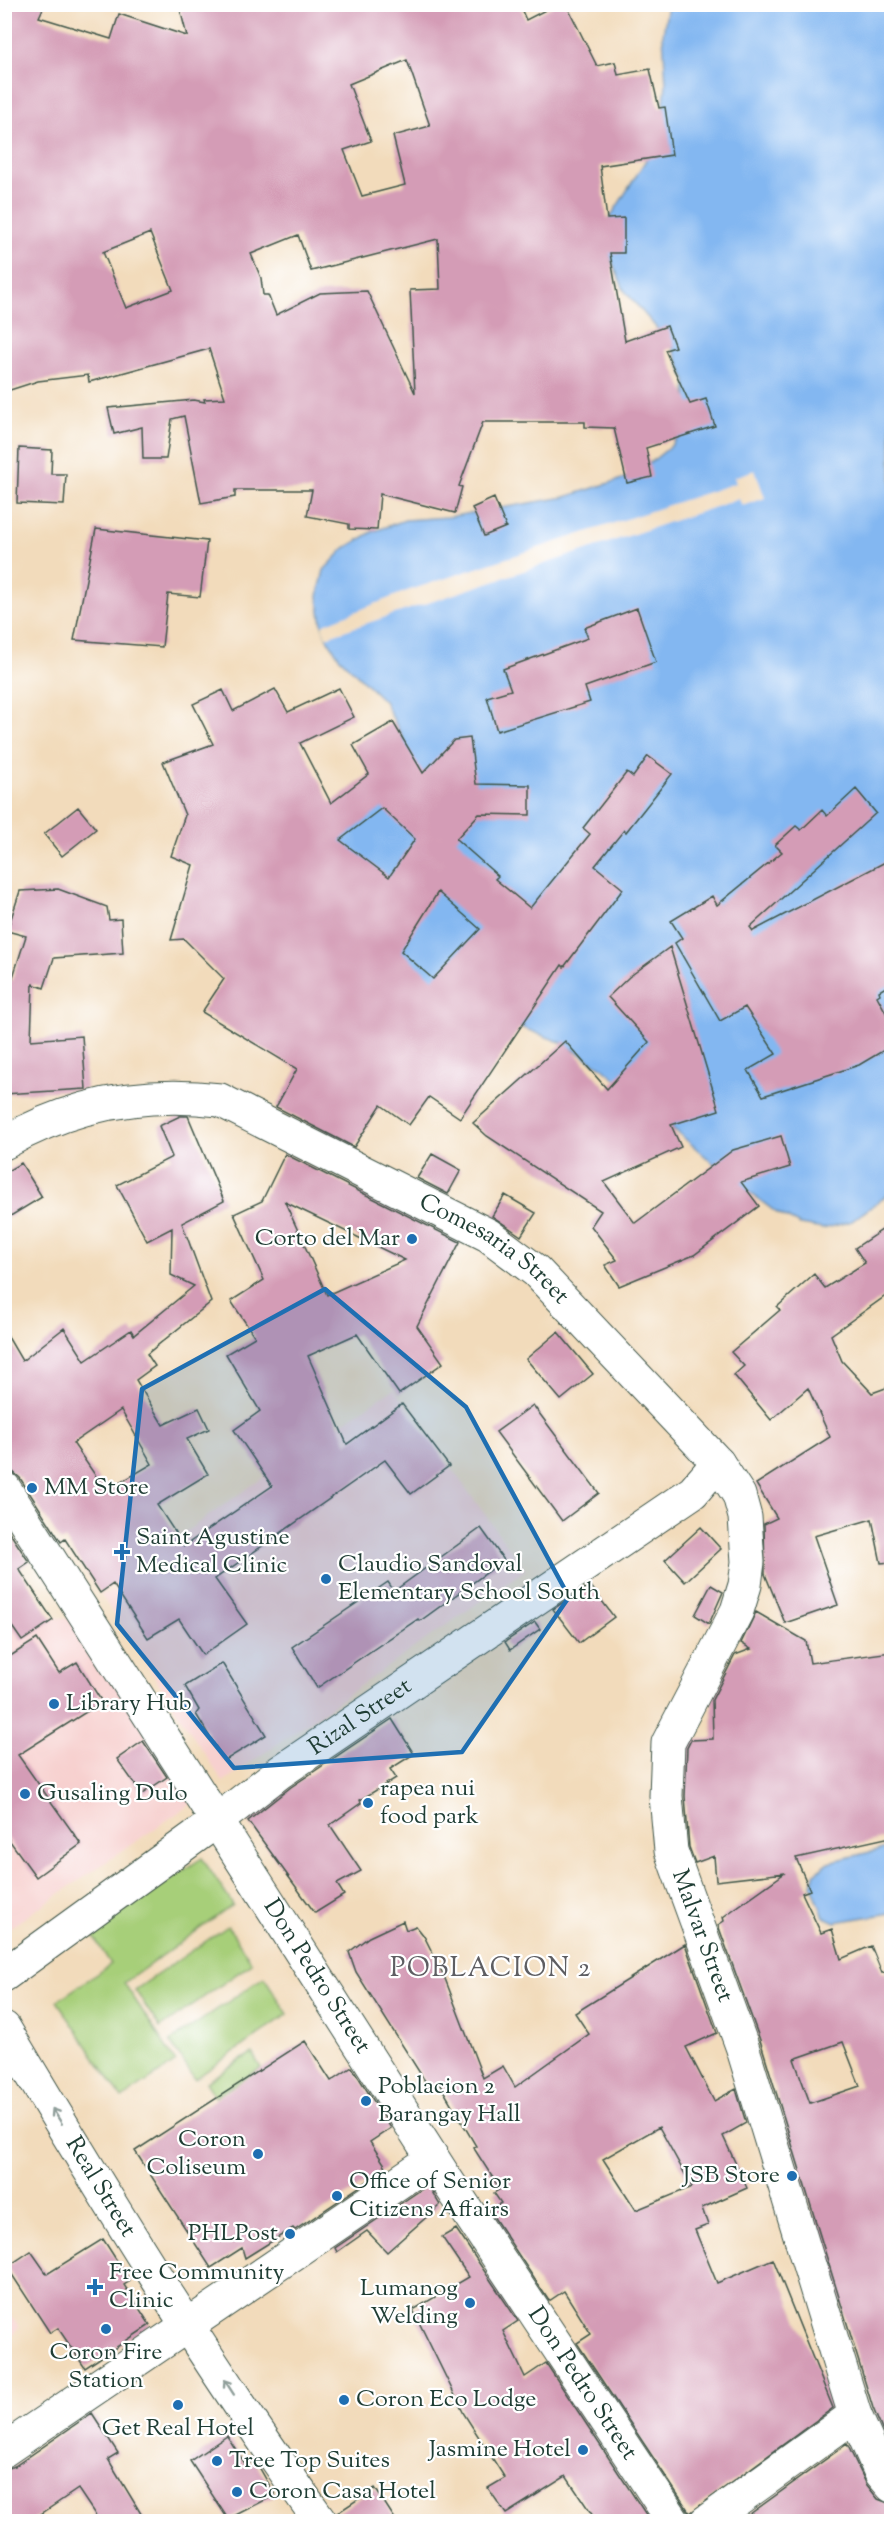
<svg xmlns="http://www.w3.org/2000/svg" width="896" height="2526" font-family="'Sorts Mill Goudy',serif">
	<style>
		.built { fill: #f7d0cf }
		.green { fill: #a7cf79; stroke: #638656; stroke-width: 1.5 }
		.water { fill: #83b7f1; stroke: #517a92; stroke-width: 1.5 }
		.pier { fill: #f2dbbb }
		.building { fill: #d49cb6; fill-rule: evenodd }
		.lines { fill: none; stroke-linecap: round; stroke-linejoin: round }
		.street-casing { stroke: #3f5548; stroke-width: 35 }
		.street { stroke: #fff; stroke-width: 33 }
		.oneway { stroke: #8f9e9a }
		.marked { fill: #1f6fb2; fill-opacity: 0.2; stroke: #1f6fb2; stroke-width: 4.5; stroke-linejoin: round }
		.poi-dot { fill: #1f6fb2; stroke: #fff; stroke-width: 2 }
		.labels { text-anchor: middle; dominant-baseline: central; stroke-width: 4.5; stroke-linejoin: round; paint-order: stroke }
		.poi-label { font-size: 24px; fill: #1f3d34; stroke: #fff; text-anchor: start }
		.street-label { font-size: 24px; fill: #1f3d34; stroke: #fff }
		.quarter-label { font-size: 27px; letter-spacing: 1.5px; fill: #5e5e62; stroke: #fff }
	</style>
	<rect width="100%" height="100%" fill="#fff"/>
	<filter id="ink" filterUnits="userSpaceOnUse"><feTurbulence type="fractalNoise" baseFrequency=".0167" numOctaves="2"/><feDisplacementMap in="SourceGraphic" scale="12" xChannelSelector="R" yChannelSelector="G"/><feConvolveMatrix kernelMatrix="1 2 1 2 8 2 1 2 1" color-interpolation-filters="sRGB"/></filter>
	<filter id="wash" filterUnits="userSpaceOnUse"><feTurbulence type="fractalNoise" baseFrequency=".008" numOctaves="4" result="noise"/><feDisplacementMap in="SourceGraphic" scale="24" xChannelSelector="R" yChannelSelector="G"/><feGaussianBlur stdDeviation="1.35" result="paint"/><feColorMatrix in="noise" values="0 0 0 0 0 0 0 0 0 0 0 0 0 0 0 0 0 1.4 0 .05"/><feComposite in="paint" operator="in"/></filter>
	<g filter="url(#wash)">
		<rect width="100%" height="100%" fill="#f2dbbb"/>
		<path class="built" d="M 394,1389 L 525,1570 L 223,1782 L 101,1595 L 123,1588 L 154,1554 L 328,1432 Z
			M 5,1612 L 84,1621 L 198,1799 L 5,1931 Z
			M 4,2305 L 19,2327 L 5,2345 L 4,2345 Z"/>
		<path class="green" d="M 202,1858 L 233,1905 L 124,1983 L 176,2062 L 122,2098 L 57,2001 L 111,1964 L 91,1933 Z
			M 228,1926 L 252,1963 L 160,2028 L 135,1990 Z
			M 264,1977 L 288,2014 L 195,2079 L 170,2042 Z
			M 252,2053 L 261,2068 L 215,2097 L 206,2082 Z"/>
		<path class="water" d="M 668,5 L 891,5 L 891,1192 L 852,1221 L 823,1229 L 800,1225 L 777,1213 L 728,1176 L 602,1067 L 560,1042 L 467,1007 L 300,881 L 406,753 L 403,738 L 384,701 L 339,657 L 326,637 L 322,625 L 318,596 L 324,570 L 345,548 L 372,532 L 405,520 L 448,517 L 565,497 L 635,475 L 671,446 L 687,421 L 686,381 L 672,346 L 624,290 L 609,254 L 608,221 L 646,160 L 662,122 L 666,84 L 663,35 Z
			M 891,1847 L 891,1913 L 835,1922 L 824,1917 L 812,1886 L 814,1874 L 829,1862 Z"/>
		<path class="pier" d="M 755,470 L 765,498 L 742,506 L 739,499 L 326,637 L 323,630 L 322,625 L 407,591 L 736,483 L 734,477 Z"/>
		<g id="blocks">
			<path class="building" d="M 4,4 L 45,4 L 39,17 L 111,39 L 119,14 L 187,36 L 180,9 L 199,4 L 519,4 L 526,20 L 557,4 L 566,4 L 597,66 L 615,62 L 618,75 L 650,69 L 659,108 L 665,107 L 672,155 L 600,166 L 607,219 L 624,218 L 624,253 L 610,253 L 625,341 L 667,326 L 675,347 L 665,350 L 690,404 L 706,399 L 715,426 L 646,448 L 652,477 L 627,483 L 614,428 L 585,427 L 585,422 L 483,422 L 459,486 L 462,487 L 455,513 L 380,494 L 377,530 L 349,529 L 349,524 L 307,516 L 312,490 L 235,490 L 235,497 L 201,503 L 184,416 L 172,419 L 166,459 L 143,459 L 142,427 L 114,434 L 108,408 L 194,400 L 205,402 L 204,399 L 225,398 L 209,349 L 89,382 L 88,375 L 38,381 L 4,392 ZM 407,60 L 430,126 L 393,136 L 405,185 L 362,196 L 344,150 L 371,141 L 349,84 ZM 150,233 L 173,290 L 126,308 L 103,252 ZM 298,235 L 311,271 L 438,239 L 440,289 L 410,290 L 415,393 L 367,291 L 320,293 L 276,315 L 268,295 L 263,295 L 261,278 L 251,254 Z
				M 19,448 L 52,450 L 51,474 L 66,474 L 64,505 L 17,503 Z
				M 494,498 L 506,527 L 484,536 L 472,508 Z
				M 96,529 L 207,541 L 200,597 L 168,594 L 162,647 L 74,640 Z
				M 637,608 L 656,662 L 585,687 L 590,702 L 497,731 L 487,697 L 511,690 L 503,669 L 588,638 L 584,628 Z
				M 339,688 L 354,717 L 300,743 L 331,803 L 369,774 L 353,745 L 393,722 L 423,773 L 454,740 L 470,738 L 476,784 L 530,785 L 530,815 L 479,814 L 456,839 L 498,876 L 495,879 L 530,908 L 590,834 L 583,828 L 627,772 L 633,777 L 648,756 L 672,774 L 626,832 L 624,830 L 595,866 L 623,889 L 564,967 L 562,965 L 460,1118 L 429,1097 L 409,1125 L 381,1105 L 354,1147 L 276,1107 L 297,1069 L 202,1012 L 224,979 L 184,939 L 171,940 L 193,865 L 171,856 L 185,815 L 163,762 L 213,744 L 193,704 L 223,690 L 233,711 L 275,689 L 288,712 ZM 382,808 L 415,839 L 389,877 L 340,840 ZM 438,892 L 480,929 L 433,979 L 401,951 Z
				M 856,789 L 876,813 L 750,927 L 753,931 L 891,859 L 891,984 L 879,991 L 880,994 L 877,996 L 891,1022 L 891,1046 L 859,1065 L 763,1096 L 748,1070 L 776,1054 L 745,1007 L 720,1021 L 675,943 L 682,938 L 671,921 L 712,896 L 717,905 L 782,852 L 775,845 L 796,826 L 801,830 L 822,810 L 827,816 Z
				M 78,807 L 96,829 L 62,856 L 44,834 Z
				M 58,889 L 107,907 L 109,920 L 121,919 L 123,953 L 54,958 L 44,988 L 33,984 L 31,1040 L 82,1036 L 86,1089 L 4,1094 L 4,981 L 12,980 L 26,936 L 7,931 L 20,891 Z
				M 670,947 L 719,1110 L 671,1125 L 681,1147 L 604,1182 L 635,1223 L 733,1150 L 781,1136 L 790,1167 L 741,1182 L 759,1206 L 694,1255 L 619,1286 L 605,1265 L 617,1260 L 591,1226 L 601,1211 L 487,1136 L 473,1123 L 565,1041 L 607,1089 L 649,1042 L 608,997 L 629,977 Z
				M 180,1116 L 188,1116 L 224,1201 L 182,1223 L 211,1302 L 147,1354 L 155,1366 L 136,1380 L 163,1425 L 199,1408 L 209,1429 L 187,1439 L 208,1474 L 157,1505 L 184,1546 L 272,1486 L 234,1430 L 260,1411 L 226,1354 L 255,1337 L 231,1301 L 264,1280 L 234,1214 L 262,1201 L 285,1154 L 460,1242 L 417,1326 L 443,1363 L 399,1394 L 357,1334 L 308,1356 L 347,1444 L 402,1404 L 449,1466 L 411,1494 L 385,1460 L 215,1579 L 247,1624 L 203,1655 L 179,1619 L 148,1638 L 113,1584 L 100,1593 L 65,1539 L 61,1542 L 20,1478 L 13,1472 L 4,1469 L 4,1330 L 22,1361 L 64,1328 L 85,1361 L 131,1330 L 134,1335 L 194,1286 L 171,1275 L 172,1228 L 147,1241 L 117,1185 L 172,1157 L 159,1126 ZM 285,1202 L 405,1260 L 327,1295 ZM 121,1410 L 152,1464 L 106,1491 L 73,1443 Z
				M 432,1154 L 461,1170 L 448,1194 L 417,1178 Z
				M 21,1163 L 42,1197 L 4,1220 L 4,1173 Z
				M 505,1195 L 536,1213 L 521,1236 L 492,1216 Z
				M 891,1224 L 891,1292 L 831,1335 L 842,1361 L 872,1393 L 891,1386 L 891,1562 L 881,1563 L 872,1519 L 814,1536 L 838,1605 L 785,1623 L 765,1574 L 764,1524 L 777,1518 L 756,1484 L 830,1437 L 808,1388 L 771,1420 L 734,1375 L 744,1366 L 731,1352 L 780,1310 L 777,1307 L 814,1274 L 825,1288 L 865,1263 L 855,1248 Z
				M 558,1332 L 593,1374 L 561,1400 L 526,1359 Z
				M 533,1405 L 599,1493 L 562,1521 L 496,1432 Z
				M 4,1524 L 29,1562 L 19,1569 L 53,1620 L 22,1641 L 4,1615 Z
				M 701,1527 L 721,1549 L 685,1582 L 665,1560 Z
				M 481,1528 L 504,1560 L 420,1621 L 418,1619 L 317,1688 L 292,1647 L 388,1582 L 394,1591 Z
				M 590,1585 L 614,1617 L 579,1643 L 553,1609 Z
				M 711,1585 L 723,1592 L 709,1624 L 695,1615 Z
				M 756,1612 L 806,1641 L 810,1663 L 891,1652 L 891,1837 L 796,1858 L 810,1890 L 802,1893 L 821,1933 L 832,1929 L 841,1959 L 871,1946 L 882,1973 L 886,1972 L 891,1989 L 891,2451 L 873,2408 L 760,2040 L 718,1925 L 724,1921 L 723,1917 L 785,1873 L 716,1881 L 714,1856 L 695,1863 L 689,1847 L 685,1796 L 687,1748 L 691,1740 L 713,1739 L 712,1700 L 735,1655 L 751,1649 L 741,1643 ZM 843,2042 L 860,2086 L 810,2103 L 794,2059 Z
				M 535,1622 L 540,1629 L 510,1650 L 505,1642 Z
				M 37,1639 L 59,1673 L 77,1662 L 102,1702 L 18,1755 L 81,1844 L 36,1877 L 4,1833 L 4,1660 Z
				M 222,1663 L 266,1735 L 224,1761 L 196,1714 L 199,1710 L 185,1686 Z
				M 392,1719 L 414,1754 L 390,1769 L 396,1778 L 360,1800 L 361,1803 L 330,1825 L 361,1871 L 337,1884 L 344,1895 L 315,1913 L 248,1821 L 291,1787 Z
				M 143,1741 L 167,1777 L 142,1794 L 117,1759 Z
				M 403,1921 L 406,1930 L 416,1926 L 424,1936 L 444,1976 L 483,2078 L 503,2066 L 515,2087 L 589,2034 L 575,2013 L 685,1944 L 717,2033 L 686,2047 L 714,2101 L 736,2089 L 746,2123 L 723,2136 L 747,2188 L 702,2208 L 708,2225 L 695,2230 L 717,2283 L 773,2259 L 833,2408 L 690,2513 L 577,2343 L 591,2334 L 564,2291 L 549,2301 L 489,2210 L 501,2203 L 494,2193 L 500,2189 L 473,2147 L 476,2146 L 439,2083 L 430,2089 L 356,1972 L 349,1952 L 369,1937 ZM 659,2127 L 692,2187 L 636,2210 L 603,2159 Z
				M 305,2041 L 331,2081 L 352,2067 L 391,2128 L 370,2142 L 387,2168 L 295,2230 L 293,2228 L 245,2258 L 242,2248 L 211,2268 L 135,2151 Z
				M 428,2185 L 440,2205 L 387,2252 L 367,2231 L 337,2252 L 335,2248 Z
				M 456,2229 L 518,2321 L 503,2331 L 525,2377 L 546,2363 L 651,2522 L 597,2522 L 566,2476 L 506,2514 L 488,2488 L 505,2478 L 464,2414 L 413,2310 L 469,2277 L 442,2237 Z
				M 103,2239 L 130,2281 L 124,2285 L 150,2325 L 85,2368 L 58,2328 L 50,2333 L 7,2267 L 31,2251 L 47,2274 Z
				M 92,2413 L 118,2453 L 108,2459 L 146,2522 L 100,2522 L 78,2489 L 29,2522 L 4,2522 L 4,2469 L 15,2466 Z
				M 227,2436 L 246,2465 L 255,2460 L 275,2495 L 228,2519 L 190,2461 Z
				M 847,2444 L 867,2485 L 878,2499 L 891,2504 L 891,2522 L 739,2522 Z
				M 375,2488 L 397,2522 L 340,2522 L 337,2513 Z"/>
		</g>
	</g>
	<g filter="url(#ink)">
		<use href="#blocks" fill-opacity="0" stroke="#3f5548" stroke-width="1.5"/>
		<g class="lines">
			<g class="street-casing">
				<g id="street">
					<path id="s1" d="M 4,1143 C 71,1104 144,1091 220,1100 L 488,1235 L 536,1271 L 718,1463 L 739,1495 L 745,1517 L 748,1562 L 745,1585 L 737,1611 L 668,1743 L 666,1796 L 671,1851 L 742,2046 L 855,2415 L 881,2473 L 892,2486"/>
					<path id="s2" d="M 4,1488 L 444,2176 L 674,2522"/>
					<path id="s3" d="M 4,1975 L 218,1820 L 280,1772 L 693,1492 L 718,1463"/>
					<path id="s4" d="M 4,2028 C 104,2196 207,2364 321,2522"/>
					<path d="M 4,2450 L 433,2159"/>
					<path d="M 706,2522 L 855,2415"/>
				</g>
			</g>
			<use href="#street" class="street"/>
		</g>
		<defs><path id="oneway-shaft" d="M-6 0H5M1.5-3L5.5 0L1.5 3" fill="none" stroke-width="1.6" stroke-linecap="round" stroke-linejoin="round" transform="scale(1.5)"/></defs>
		<g class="oneway">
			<use href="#oneway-shaft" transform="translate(57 2116) rotate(-122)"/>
			<use href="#oneway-shaft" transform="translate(229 2387) rotate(-123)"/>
		</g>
	</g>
	<path class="marked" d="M 325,1289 L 466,1407 L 569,1597 L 462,1752 L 234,1768 L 117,1624 L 142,1389 Z"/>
	<g class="poi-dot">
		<circle cx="412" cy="1239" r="6"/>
		<circle cx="32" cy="1488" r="6"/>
		<path d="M119 1543h6v6h6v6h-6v6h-6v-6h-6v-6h6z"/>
		<circle cx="326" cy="1579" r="6"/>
		<circle cx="54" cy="1704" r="6"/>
		<circle cx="25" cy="1794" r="6"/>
		<circle cx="368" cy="1803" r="6"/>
		<circle cx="366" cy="2101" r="6"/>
		<circle cx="258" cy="2154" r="6"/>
		<circle cx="792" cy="2176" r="6"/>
		<circle cx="337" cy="2196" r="6"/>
		<circle cx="290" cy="2234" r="6"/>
		<path d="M92 2278h6v6h6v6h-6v6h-6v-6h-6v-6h6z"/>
		<circle cx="470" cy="2303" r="6"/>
		<circle cx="106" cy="2329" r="6"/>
		<circle cx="344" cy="2400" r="6"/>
		<circle cx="178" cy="2405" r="6"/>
		<circle cx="583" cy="2450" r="6"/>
		<circle cx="217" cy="2461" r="6"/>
		<circle cx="237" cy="2492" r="6"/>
	</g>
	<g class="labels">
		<g class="poi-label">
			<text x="400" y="1239" text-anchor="end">Corto del Mar</text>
			<text x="44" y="1488">MM Store</text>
			<text x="136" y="1538">Saint Agustine<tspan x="136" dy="28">Medical Clinic</tspan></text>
			<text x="338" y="1565">Claudio Sandoval<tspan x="338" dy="28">Elementary School South</tspan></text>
			<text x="66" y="1704">Library Hub</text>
			<text x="380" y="1789">rapea nui<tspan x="380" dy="28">food park</tspan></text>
			<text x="37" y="1794">Gusaling Dulo</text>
			<text x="378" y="2087">Poblacion 2<tspan x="378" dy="28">Barangay Hall</tspan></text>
			<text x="246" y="2140" text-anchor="end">Coron<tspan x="246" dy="28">Coliseum</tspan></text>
			<text x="780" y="2176" text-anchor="end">JSB Store</text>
			<text x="349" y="2182">Office of Senior<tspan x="349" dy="28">Citizens Affairs</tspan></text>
			<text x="278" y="2234" text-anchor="end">PHLPost</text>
			<text x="109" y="2273">Free Community<tspan x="109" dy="28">Clinic</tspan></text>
			<text x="458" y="2289" text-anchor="end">Lumanog<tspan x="458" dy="28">Welding</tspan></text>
			<text x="106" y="2353" text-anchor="middle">Coron Fire<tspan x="106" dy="28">Station</tspan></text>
			<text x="356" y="2400">Coron Eco Lodge</text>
			<text x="178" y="2429" text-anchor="middle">Get Real Hotel</text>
			<text x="571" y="2450" text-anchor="end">Jasmine Hotel</text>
			<text x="229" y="2461">Tree Top Suites</text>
			<text x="249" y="2492">Coron Casa Hotel</text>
		</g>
		<g class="street-label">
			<text stroke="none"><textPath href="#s1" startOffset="537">Comesaria Street</textPath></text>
			<text stroke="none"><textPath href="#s3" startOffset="440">Rizal Street</textPath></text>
			<text stroke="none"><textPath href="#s1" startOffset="1353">Malvar Street</textPath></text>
			<text stroke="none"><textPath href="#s2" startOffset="580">Don Pedro Street</textPath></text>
			<text stroke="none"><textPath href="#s4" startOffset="186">Real Street</textPath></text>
			<text stroke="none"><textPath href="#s2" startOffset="1066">Don Pedro Street</textPath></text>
		</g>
		<g class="quarter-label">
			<text x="491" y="1969">POBLACION 2</text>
		</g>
	</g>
	<rect width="896" height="2526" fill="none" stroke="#fff" stroke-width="24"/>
</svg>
